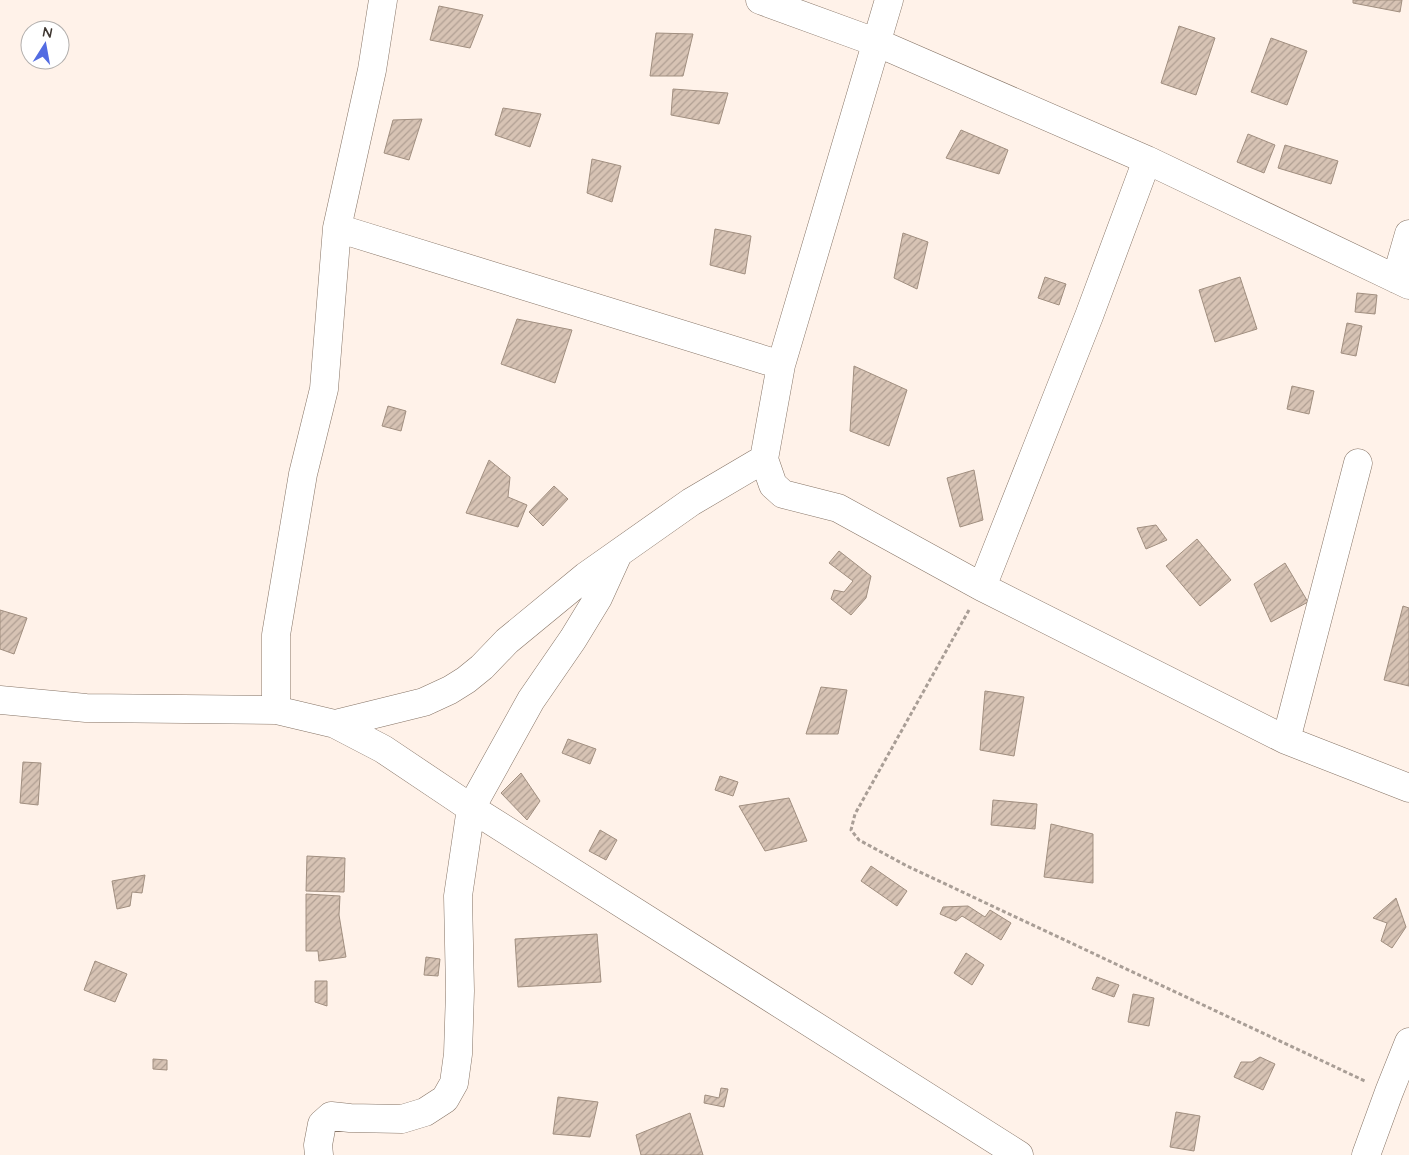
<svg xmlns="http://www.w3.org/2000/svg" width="1409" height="1155" font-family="Quicksand,sans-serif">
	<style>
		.building { fill: url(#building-hatch); stroke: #a18f80 }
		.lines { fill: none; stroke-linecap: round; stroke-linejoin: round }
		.minor-casing { stroke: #867466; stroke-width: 29 }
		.path { stroke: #a99e96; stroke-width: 3; stroke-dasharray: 4 2.5; stroke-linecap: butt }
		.minor { stroke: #fff; stroke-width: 28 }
	</style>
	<defs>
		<pattern id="building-hatch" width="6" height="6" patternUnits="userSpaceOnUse" patternTransform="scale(1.25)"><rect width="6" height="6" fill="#d7c3b4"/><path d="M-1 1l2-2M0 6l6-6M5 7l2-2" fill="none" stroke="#b09f93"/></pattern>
	</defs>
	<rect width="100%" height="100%" fill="#fff2e9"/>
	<path class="building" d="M 1353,0 L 1402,0 L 1400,12 L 1353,3 Z
		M 439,6 L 483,15 L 470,48 L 430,40 Z
		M 1179,26 L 1215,38 L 1196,95 L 1161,83 Z
		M 656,33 L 693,34 L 683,76 L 650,76 Z
		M 1271,38 L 1307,51 L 1287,105 L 1251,92 Z
		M 673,89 L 728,93 L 719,124 L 671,115 Z
		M 503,108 L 541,114 L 530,147 L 495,135 Z
		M 422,119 L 409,160 L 384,153 L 393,120 Z
		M 961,130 L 1008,150 L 999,174 L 946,158 Z
		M 1248,134 L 1275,145 L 1264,173 L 1237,162 Z
		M 1285,145 L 1338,161 L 1331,184 L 1278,168 Z
		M 592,159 L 621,166 L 612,202 L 587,193 Z
		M 715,229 L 751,236 L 745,274 L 710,265 Z
		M 903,233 L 928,242 L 917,289 L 894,278 Z
		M 1045,277 L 1066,284 L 1059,305 L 1038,298 Z
		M 1240,277 L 1257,329 L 1215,342 L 1199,290 Z
		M 1357,293 L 1377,295 L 1375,314 L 1355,312 Z
		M 517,319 L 572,330 L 555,383 L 501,364 Z
		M 1347,323 L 1362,326 L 1356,356 L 1341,353 Z
		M 854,366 L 907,390 L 889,446 L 850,431 Z
		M 1292,386 L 1314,391 L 1309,414 L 1287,409 Z
		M 388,406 L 406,411 L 401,431 L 382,426 Z
		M 489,460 L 510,477 L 508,497 L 527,505 L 518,527 L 466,513 Z
		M 974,470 L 983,520 L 960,527 L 947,478 Z
		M 554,486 L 568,499 L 543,526 L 529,512 Z
		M 1156,525 L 1167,540 L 1146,549 L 1137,528 Z
		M 1197,539 L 1231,580 L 1200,606 L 1166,566 Z
		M 839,551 L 871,576 L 866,598 L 851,615 L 831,599 L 834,590 L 844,592 L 853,581 L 829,563 Z
		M 1285,563 L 1308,602 L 1271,622 L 1254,584 Z
		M 1403,606 L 1409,608 L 1409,686 L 1384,680 Z
		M 0,610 L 27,618 L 14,654 L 0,649 Z
		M 821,687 L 847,690 L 838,734 L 806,734 Z
		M 985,691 L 1024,697 L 1014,756 L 980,750 Z
		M 568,739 L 596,749 L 590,764 L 562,753 Z
		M 23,762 L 41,763 L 38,805 L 20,803 Z
		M 521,773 L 540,801 L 527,820 L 501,793 Z
		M 720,776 L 738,782 L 733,796 L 715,790 Z
		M 789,798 L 807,841 L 765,851 L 739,806 Z
		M 993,800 L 1037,804 L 1035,829 L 991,825 Z
		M 1051,824 L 1093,834 L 1093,883 L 1044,877 Z
		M 600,830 L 617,840 L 606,860 L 589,851 Z
		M 307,856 L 345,858 L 344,892 L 306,891 Z
		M 871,866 L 907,891 L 897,906 L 861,881 Z
		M 145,875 L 142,893 L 132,892 L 130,906 L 117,909 L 112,881 Z
		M 306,894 L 340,896 L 339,915 L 346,957 L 319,961 L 318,951 L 306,951 Z
		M 1396,898 L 1406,927 L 1392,948 L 1381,941 L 1387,923 L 1373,918 Z
		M 968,906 L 985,917 L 990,910 L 1011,923 L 1001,940 L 962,916 L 956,921 L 940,914 L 943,907 Z
		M 597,934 L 601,982 L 518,987 L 515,939 Z
		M 966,953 L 984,965 L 972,985 L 954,973 Z
		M 426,957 L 440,959 L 438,976 L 424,975 Z
		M 95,961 L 127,974 L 115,1002 L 84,990 Z
		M 1097,977 L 1119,985 L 1114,997 L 1092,989 Z
		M 315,981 L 327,981 L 327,1006 L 315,1002 Z
		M 1133,994 L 1154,998 L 1149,1026 L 1128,1022 Z
		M 1260,1057 L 1275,1064 L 1263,1090 L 1234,1077 L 1241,1062 L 1252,1062 Z
		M 153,1059 L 167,1060 L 167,1070 L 153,1069 Z
		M 721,1088 L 728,1089 L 724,1107 L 704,1103 L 705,1095 L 719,1098 Z
		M 558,1097 L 598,1102 L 590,1137 L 553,1134 Z
		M 1176,1112 L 1200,1116 L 1194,1151 L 1170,1147 Z
		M 690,1113 L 703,1155 L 641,1155 L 636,1135 Z"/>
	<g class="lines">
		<g class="minor-casing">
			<path id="minor" d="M 760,0 L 878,43 L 1147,160 L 1409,285
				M 889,0 L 781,365 L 764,459 L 773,485 L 783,494 L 838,508 L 982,587 L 1286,740 L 1409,788
				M 337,228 L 781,365
				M 1396,279 L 1409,234
				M 982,587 L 1089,316 L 1147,160
				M 0,700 L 86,708 L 276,710 L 335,724 L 383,749 L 471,808 L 1019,1155
				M 276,710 L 276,635 L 303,474 L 324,389 L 337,228 L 372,70 L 383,0
				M 335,724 L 424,702 L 450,690 L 466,680 L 482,667 L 507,641 L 586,576 L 691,502 L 764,459
				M 1286,740 L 1358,463
				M 319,1155 L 318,1145 L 322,1124 L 331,1116 L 350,1118 L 402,1119 L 425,1112 L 445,1099 L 454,1083 L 458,1054 L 460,991 L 458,896 L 471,808 L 531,700 L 573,639 L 598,598 L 618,554
				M 1366,1155 L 1389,1092 L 1409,1042"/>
		</g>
		<path class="path" d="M 969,610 L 855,814 L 851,830 L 859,840 L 907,866 L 1365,1081"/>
		<use href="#minor" class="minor"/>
	</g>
	<g transform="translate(45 45) rotate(11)"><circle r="24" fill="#ffffff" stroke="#b2afad"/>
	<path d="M0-4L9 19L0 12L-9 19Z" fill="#536ce2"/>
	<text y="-8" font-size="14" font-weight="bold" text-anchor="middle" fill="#3f3731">N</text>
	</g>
</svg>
